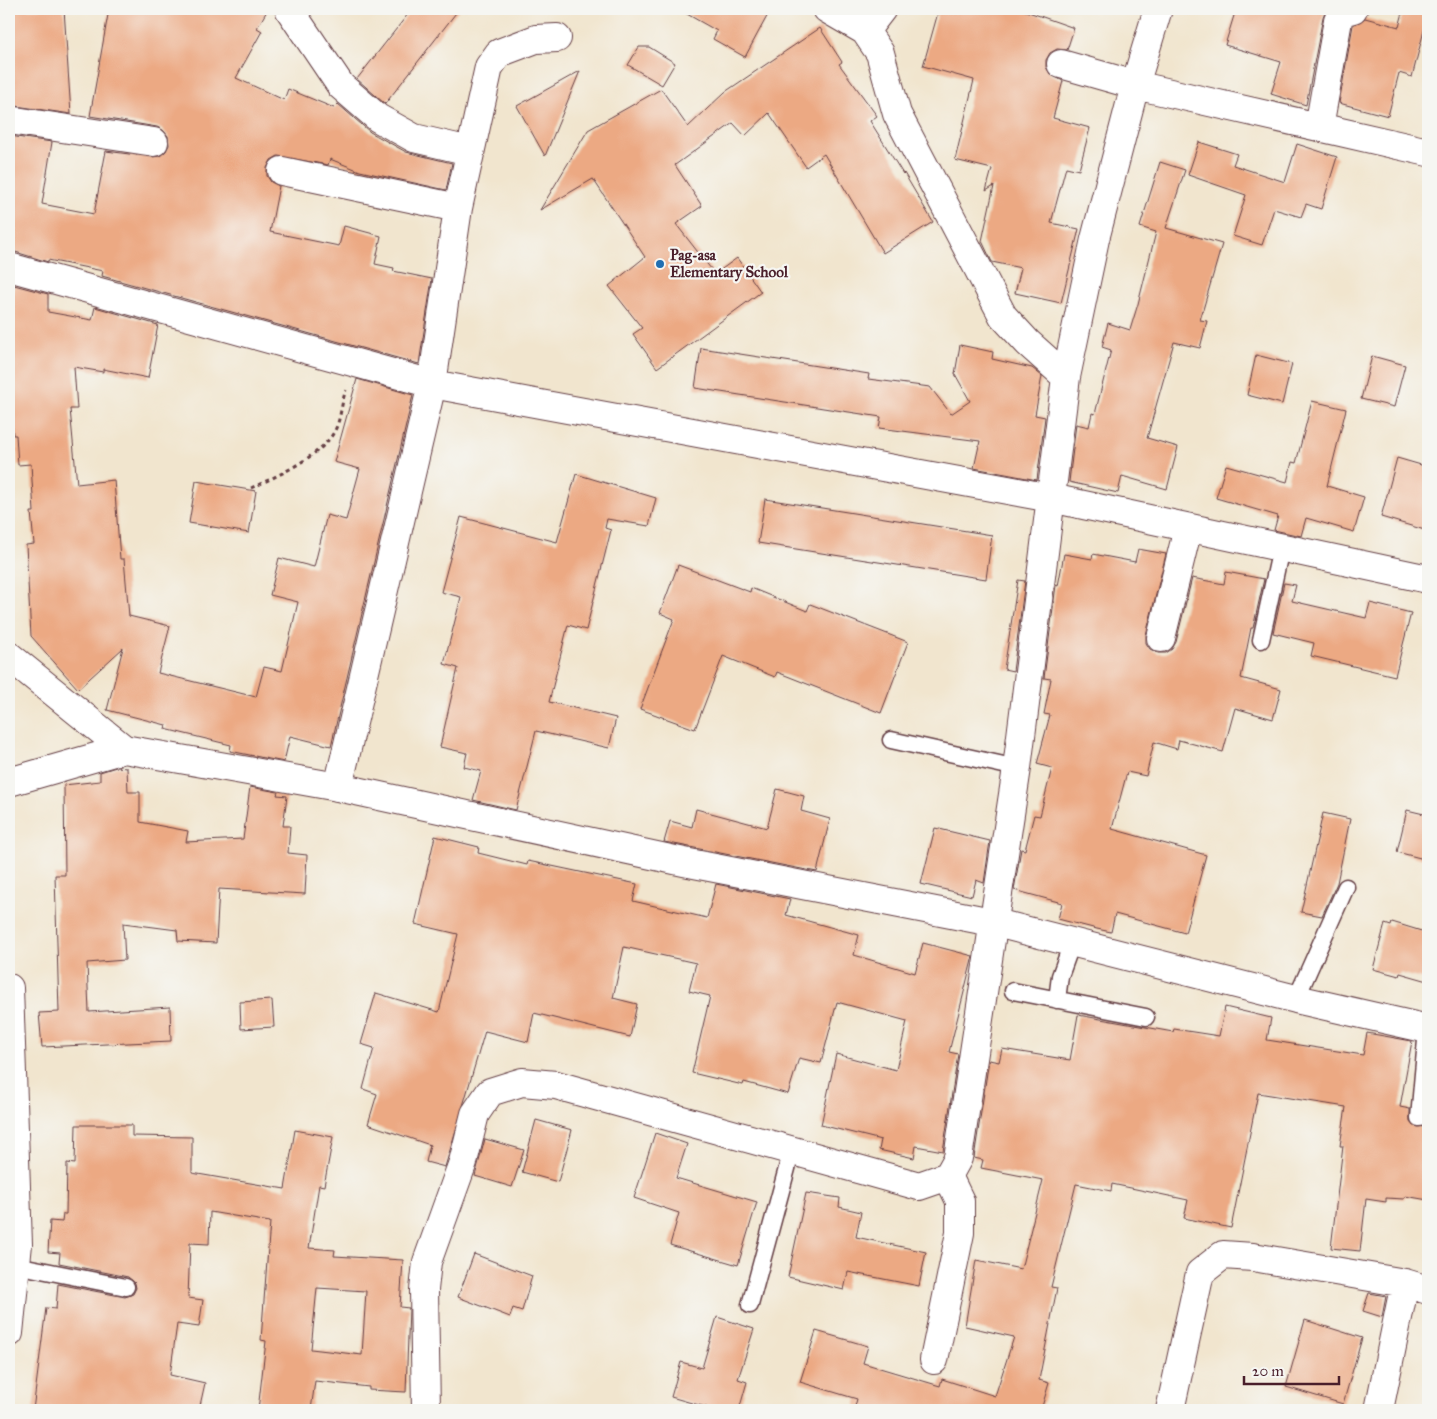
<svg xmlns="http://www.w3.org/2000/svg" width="1437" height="1419" font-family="'IM FELL Great Primer',serif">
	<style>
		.building { fill: #eca983; fill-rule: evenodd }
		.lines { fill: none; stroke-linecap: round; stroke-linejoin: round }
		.service-casing { stroke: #633d43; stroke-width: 19 }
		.minor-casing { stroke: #633d43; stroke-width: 30 }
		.tertiary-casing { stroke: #633d43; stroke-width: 30 }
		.path { stroke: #633d43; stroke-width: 3; stroke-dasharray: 4 4; stroke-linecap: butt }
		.service { stroke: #fff; stroke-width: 16 }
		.minor { stroke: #fff; stroke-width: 28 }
		.tertiary { stroke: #fff; stroke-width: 28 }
		.poi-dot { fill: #1f6fb2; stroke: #f6f6f2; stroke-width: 2 }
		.labels { text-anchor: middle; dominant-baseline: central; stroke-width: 4.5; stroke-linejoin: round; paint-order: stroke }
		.poi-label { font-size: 15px; font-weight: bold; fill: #4a1f2b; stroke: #f6f6f2; text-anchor: start }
	</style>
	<rect width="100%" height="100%" fill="#f6f6f2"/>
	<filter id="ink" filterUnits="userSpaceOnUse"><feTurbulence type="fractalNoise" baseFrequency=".02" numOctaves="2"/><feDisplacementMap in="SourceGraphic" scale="10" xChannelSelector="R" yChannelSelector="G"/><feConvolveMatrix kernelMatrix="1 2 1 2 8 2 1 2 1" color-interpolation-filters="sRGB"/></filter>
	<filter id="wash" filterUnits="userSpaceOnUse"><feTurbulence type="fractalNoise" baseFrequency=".0096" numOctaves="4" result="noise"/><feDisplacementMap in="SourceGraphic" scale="20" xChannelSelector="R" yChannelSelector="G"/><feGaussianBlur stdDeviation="1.12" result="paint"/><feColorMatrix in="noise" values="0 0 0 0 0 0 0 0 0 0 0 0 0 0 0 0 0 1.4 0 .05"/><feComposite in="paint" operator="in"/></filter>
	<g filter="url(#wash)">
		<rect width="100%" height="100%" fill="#f1e5ce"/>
		<g id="blocks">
			<path class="building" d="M 10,9 L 64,9 L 71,114 L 9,105 L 9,35 L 12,35 Z
				M 109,9 L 268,9 L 257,28 L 262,31 L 236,78 L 284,100 L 288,89 L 334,108 L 338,104 L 370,132 L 406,152 L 452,163 L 446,190 L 360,171 L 330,159 L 328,165 L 278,156 L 271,160 L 267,168 L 267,176 L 271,182 L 279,186 L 270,232 L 339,246 L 344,226 L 381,236 L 375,264 L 394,268 L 393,271 L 432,279 L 419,364 L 102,276 L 103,271 L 48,260 L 48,262 L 9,250 L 9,136 L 52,142 L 42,204 L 94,214 L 106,151 L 152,157 L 160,156 L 166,151 L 169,145 L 168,136 L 163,130 L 157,127 L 90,116 Z
				M 412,9 L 459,9 L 385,104 L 357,79 Z
				M 678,9 L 771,9 L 745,57 L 713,39 L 717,31 Z
				M 939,9 L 1020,9 L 1074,28 L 1067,50 L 1057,49 L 1050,53 L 1046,60 L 1046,67 L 1050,74 L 1063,81 L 1053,118 L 1090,128 L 1079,170 L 1066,167 L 1051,223 L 1079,229 L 1061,303 L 1015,293 L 1021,268 L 992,262 L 982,241 L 994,186 L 986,191 L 992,169 L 955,160 L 974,80 L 923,66 Z
				M 1236,9 L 1326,9 L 1323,17 L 1306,105 L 1271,94 L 1281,62 L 1225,45 Z
				M 1404,9 L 1428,9 L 1428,15 L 1412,77 L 1399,73 L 1388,116 L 1339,103 L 1353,25 L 1365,18 L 1399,27 Z
				M 820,28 L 842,62 L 839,64 L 877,116 L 870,121 L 903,174 L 904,173 L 933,222 L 883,253 L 824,154 L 806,167 L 769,113 L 745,136 L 733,123 L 675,165 L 702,206 L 676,224 L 715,274 L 737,258 L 761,292 L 657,368 L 633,334 L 642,328 L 609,286 L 645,257 L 593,179 L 540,210 L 588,130 L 661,89 L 688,127 L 725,92 Z
				M 639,47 L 649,47 L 675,63 L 662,85 L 628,65 Z
				M 580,71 L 545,156 L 517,106 Z
				M 1199,142 L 1237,154 L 1233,165 L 1285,182 L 1297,144 L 1337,157 L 1321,209 L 1306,204 L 1301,217 L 1274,209 L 1262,245 L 1233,236 L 1246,195 L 1188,175 Z
				M 1160,162 L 1185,170 L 1166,228 L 1222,244 L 1200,320 L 1207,321 L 1200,348 L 1174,342 L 1147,438 L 1178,447 L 1167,489 L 1122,476 L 1118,493 L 1069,482 L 1076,424 L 1089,427 L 1092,413 L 1095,414 L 1111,350 L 1102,347 L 1108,323 L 1130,330 L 1138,304 L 1156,232 L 1140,227 Z
				M 14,285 L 48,294 L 48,312 L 92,320 L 95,307 L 158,325 L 148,378 L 103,369 L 103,372 L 74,367 L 77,409 L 70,409 L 77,484 L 114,480 L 120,559 L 124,559 L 129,616 L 170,626 L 158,673 L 256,697 L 264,667 L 282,671 L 298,602 L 270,595 L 279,558 L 314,567 L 327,515 L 346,520 L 360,469 L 334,462 L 357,379 L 413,395 L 331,746 L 290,736 L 284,762 L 230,751 L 231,745 L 165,729 L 166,725 L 107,710 L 123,648 L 78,689 L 31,636 L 26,545 L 34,544 L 31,512 L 34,512 L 31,464 L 18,465 L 16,435 L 13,435 L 9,374 L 9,297 L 12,297 Z
				M 960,345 L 993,352 L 992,359 L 1032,368 L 1042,376 L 1035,415 L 1045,417 L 1037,480 L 974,468 L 980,441 L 879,428 L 881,417 L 695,388 L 701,348 L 869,374 L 868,379 L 930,387 L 951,414 L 970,401 L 955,374 Z
				M 1256,355 L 1292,364 L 1282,404 L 1247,395 Z
				M 1372,356 L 1405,365 L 1394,407 L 1361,399 Z
				M 1312,401 L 1346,409 L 1327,486 L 1364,497 L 1354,532 L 1306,518 L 1301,536 L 1274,530 L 1278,516 L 1216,498 L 1226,465 L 1287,482 L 1292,462 L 1296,463 Z
				M 1397,458 L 1428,467 L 1428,531 L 1381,517 Z
				M 576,474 L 656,498 L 649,526 L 607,519 L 605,528 L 611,530 L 586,630 L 568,625 L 549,702 L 616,718 L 609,748 L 536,731 L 516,810 L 473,800 L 481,771 L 464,767 L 467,753 L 440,747 L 458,668 L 444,664 L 461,597 L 441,592 L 461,517 L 557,542 Z
				M 196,481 L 256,491 L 249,533 L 189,523 Z
				M 765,499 L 992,535 L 986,579 L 758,543 Z
				M 1138,549 L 1166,554 L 1146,635 L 1146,643 L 1150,649 L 1158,653 L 1166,653 L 1172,649 L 1176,642 L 1192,578 L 1224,584 L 1226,572 L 1264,579 L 1253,628 L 1251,628 L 1241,678 L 1281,689 L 1273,719 L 1235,708 L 1223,752 L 1179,740 L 1177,749 L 1154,742 L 1146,776 L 1127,772 L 1112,829 L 1206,855 L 1185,933 L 1115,914 L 1111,932 L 1097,929 L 1058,919 L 1062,903 L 1014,890 L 1021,849 L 1025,850 L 1034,815 L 1040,816 L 1052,768 L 1037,764 L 1050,715 L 1044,714 L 1051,679 L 1044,678 L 1056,585 L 1058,586 L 1064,554 L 1092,559 L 1093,554 L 1135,562 Z
				M 678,565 L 750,592 L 751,588 L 807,611 L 810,604 L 908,642 L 881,713 L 777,672 L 775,677 L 723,656 L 695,729 L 640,709 L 674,619 L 660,613 Z
				M 1018,580 L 1025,581 L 1013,671 L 1004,669 Z
				M 1284,583 L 1296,585 L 1292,601 L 1366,618 L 1370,603 L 1411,613 L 1395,676 L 1311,656 L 1314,643 L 1273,633 Z
				M 116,767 L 127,768 L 128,792 L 140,792 L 140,822 L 188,831 L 186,842 L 243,839 L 250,787 L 278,792 L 277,795 L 287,796 L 283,826 L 290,826 L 288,853 L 307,855 L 305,894 L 219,889 L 216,943 L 178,941 L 177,930 L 123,923 L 125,960 L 87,963 L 89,1012 L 170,1007 L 171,1041 L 42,1047 L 39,1013 L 59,1012 L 55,875 L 65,875 L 64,785 L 100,781 L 100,772 Z
				M 777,789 L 804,796 L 801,811 L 830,819 L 817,872 L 664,842 L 670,821 L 692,827 L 696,809 L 767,828 Z
				M 1407,810 L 1428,815 L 1428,860 L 1397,852 Z
				M 1323,813 L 1350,819 L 1337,883 L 1322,916 L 1301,912 Z
				M 935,828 L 990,841 L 984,883 L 976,880 L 972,896 L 921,884 Z
				M 435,836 L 479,847 L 478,853 L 527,865 L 528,861 L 637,884 L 633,901 L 707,918 L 716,884 L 790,899 L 786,915 L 859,935 L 854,955 L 915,973 L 923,943 L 973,956 L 949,1052 L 958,1054 L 943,1151 L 916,1146 L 914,1158 L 879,1150 L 881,1140 L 821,1125 L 836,1054 L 896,1070 L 907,1021 L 837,1002 L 821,1063 L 799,1058 L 788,1094 L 744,1082 L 743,1085 L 692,1073 L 710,996 L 689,991 L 696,963 L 624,947 L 613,998 L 637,1004 L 630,1037 L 534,1013 L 528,1042 L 485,1031 L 445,1167 L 426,1162 L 430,1145 L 368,1124 L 377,1094 L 363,1089 L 374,1048 L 361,1044 L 376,993 L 439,1012 L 458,934 L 415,924 Z
				M 1392,922 L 1428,933 L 1428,981 L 1400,973 L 1399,976 L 1373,969 L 1385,924 L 1391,926 Z
				M 272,1000 L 274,1027 L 241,1029 L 240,1002 Z
				M 1225,1007 L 1271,1018 L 1267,1040 L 1363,1055 L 1367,1033 L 1412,1041 L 1400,1107 L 1410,1109 L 1410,1122 L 1413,1126 L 1428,1127 L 1428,1200 L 1405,1196 L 1404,1199 L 1386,1198 L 1386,1202 L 1366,1199 L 1360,1251 L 1331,1248 L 1343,1146 L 1340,1146 L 1346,1107 L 1258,1093 L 1231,1228 L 1184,1218 L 1188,1200 L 1112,1184 L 1111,1191 L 1076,1184 L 1051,1287 L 1057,1288 L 1039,1380 L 1049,1383 L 1041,1410 L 854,1410 L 857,1399 L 800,1382 L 816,1331 L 868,1346 L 863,1363 L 940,1386 L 942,1379 L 995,1396 L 1014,1337 L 965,1326 L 976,1260 L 1021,1269 L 1043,1180 L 981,1168 L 983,1160 L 974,1158 L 989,1060 L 999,1062 L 1002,1049 L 1070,1060 L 1078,1015 L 1173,1032 L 1174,1029 L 1219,1036 Z
				M 536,1120 L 572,1130 L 558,1182 L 522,1172 Z
				M 76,1125 L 132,1125 L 132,1136 L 192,1137 L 192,1173 L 285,1189 L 295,1130 L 333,1137 L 324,1186 L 319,1185 L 309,1248 L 335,1250 L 334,1256 L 403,1260 L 400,1307 L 409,1308 L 406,1392 L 369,1390 L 369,1387 L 315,1381 L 311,1410 L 258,1410 L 266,1341 L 261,1340 L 270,1222 L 210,1212 L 209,1244 L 190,1243 L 188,1298 L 203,1300 L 199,1327 L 177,1324 L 170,1375 L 205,1383 L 199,1410 L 33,1410 L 46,1308 L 56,1309 L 58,1284 L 125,1297 L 133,1294 L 136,1288 L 135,1283 L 128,1277 L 59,1263 L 60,1253 L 48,1252 L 50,1221 L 62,1222 L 63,1214 L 66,1214 L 67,1163 L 75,1164 ZM 317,1288 L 366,1291 L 362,1355 L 311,1349 Z
				M 655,1133 L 687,1144 L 676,1178 L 757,1202 L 738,1265 L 670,1245 L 679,1213 L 634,1198 Z
				M 485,1139 L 524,1150 L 512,1187 L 475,1176 Z
				M 806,1193 L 840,1198 L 839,1207 L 861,1212 L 856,1237 L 926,1252 L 919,1286 L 848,1272 L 844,1290 L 788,1277 Z
				M 474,1254 L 532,1276 L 522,1311 L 513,1308 L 510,1317 L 458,1297 Z
				M 1369,1293 L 1386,1296 L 1382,1317 L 1363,1311 Z
				M 717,1317 L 754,1329 L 738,1379 L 747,1382 L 739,1410 L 716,1410 L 671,1397 L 681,1362 L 702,1368 Z
				M 1305,1320 L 1362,1338 L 1343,1404 L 1286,1387 Z"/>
		</g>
	</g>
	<g filter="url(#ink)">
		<use href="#blocks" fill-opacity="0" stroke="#633d43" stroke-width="1"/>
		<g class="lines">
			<g class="service-casing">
				<path id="service" d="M 1261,640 L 1281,548
					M 891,740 L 1017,768
					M 1013,991 L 1146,1017
					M 1296,999 L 1346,887
					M 1057,1000 L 1060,976 L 1072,943
					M 1419,1118 L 1427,1029
					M 16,1265 L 126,1287
					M 750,1305 L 792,1150"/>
			</g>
			<g class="minor-casing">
				<path id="minor" d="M 289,9 L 341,86 L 378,118 L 414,138 L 470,151
					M 827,9 L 865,31
					M 882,9 L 865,31 L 880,53 L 897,114 L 1003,316 L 1028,343 L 1066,377
					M 1061,64 L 1135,85 L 1428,152
					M 9,120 L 154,142
					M 1319,127 L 1338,20 L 1342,12 L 1353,9
					M 282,171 L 458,208
					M 9,267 L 432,384 L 1051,498 L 1428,579
					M 1161,638 L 1188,528
					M 338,787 L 432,384 L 458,208 L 489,67 L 499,53 L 536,39 L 557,38
					M 934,1360 L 960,1233 L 960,1201 L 948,1176
					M 426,1410 L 424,1290 L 427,1262 L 463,1162 L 475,1114 L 490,1092 L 522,1082 L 556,1085 L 919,1186 L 948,1176 L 958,1158 L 1017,768 L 1066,377 L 1095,239 L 1135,85 L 1158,9
					M 1170,1410 L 1200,1273 L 1223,1255 L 1253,1257 L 1405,1283 L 1428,1290
					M 1379,1410 L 1405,1283"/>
			</g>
			<g class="tertiary-casing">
				<path id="tertiary" d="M 9,656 L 124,749
					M 9,782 L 124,749 L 338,787 L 684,862 L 992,922 L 1296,999 L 1428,1029
					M 9,988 L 18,1244 L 9,1333"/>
			</g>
			<path class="path" d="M 251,488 C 276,477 321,456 334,432 C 341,420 341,403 346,390"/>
			<use href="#service" class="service"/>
			<use href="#minor" class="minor"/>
			<use href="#tertiary" class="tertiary"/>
		</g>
	</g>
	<circle class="poi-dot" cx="660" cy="264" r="5"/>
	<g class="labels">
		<g class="poi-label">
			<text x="670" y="255">Pag-asa<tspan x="670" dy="17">Elementary School</tspan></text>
		</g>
	</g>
	<rect width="1437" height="1419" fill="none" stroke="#f6f6f2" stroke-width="30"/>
	<path d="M1244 1376v8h95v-8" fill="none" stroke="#4a1f2b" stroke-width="2.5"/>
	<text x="1252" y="1376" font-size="15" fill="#4a1f2b" stroke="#f6f6f2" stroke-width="4" paint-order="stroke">20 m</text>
</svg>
